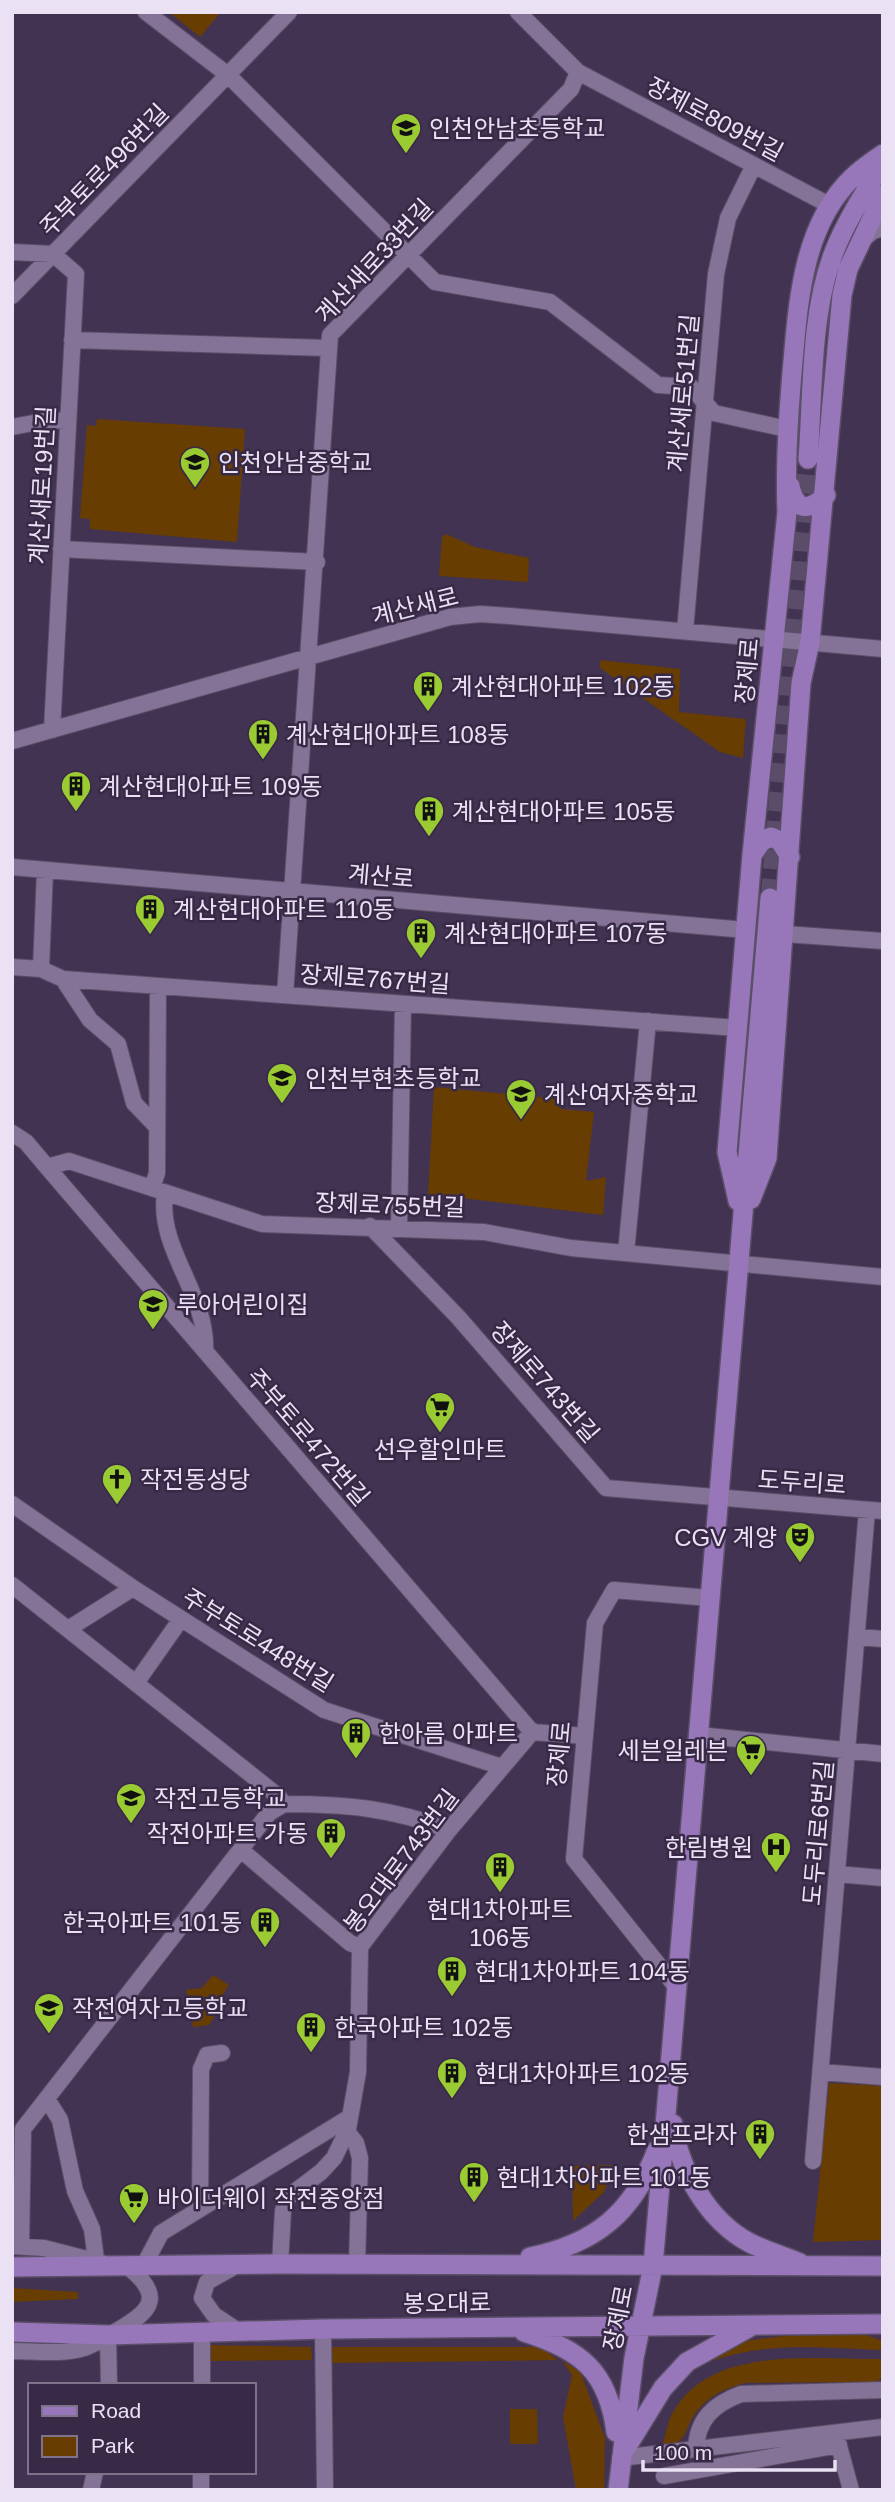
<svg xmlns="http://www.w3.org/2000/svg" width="895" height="2502" font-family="Arial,'Noto Sans KR',sans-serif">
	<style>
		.green { fill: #673d02 }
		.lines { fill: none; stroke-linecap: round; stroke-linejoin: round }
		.major-tunnel { stroke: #5b4d6a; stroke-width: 19; stroke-dasharray: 19 10; stroke-linecap: butt }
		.minor-casing { stroke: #5b4e68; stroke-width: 18 }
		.major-casing { stroke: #5b4e68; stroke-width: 22 }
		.minor { stroke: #847396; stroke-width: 16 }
		.major { stroke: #9777b9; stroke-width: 19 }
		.labels { text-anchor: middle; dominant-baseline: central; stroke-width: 5; stroke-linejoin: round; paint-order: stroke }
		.street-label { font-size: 24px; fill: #eae1f4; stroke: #382947 }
		.poi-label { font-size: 24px; fill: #eae1f4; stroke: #382947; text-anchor: start }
	</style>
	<rect width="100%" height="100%" fill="#423352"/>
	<path class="green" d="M 169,12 L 221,12 L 200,37 Z
		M 97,419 L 245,429 L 237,542 L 90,529 L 90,519 L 80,518 L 87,425 L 96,426 Z
		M 446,534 L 475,547 L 529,558 L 528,582 L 439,576 L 442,537 Z
		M 600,660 L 680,669 L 679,712 L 746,719 L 743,758 L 720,752 L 600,668 Z
		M 434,1087 L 561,1099 L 561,1109 L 594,1112 L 586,1181 L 606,1177 L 603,1215 L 428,1194 Z
		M 213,1975 L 229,1985 C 219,1998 219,2012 209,2025 L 193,2027 L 186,1990 L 202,1988 Z
		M 829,2083 L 883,2086 L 883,2240 L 813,2242 Z
		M 615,2165 L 604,2192 L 573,2221 L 572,2166 Z
		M 12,2288 L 78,2292 L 78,2299 L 12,2302 Z
		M 863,2334 L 883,2341 L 883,2350 C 814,2348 764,2340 698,2366 L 743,2341 L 783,2336 Z
		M 210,2345 L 311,2347 L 312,2360 L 211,2361 Z
		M 330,2347 L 540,2347 L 558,2360 L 331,2363 Z
		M 883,2359 L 883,2376 L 877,2382 L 745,2383 C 726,2388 710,2395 698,2410 C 682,2429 691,2443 662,2447 C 665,2437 667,2425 671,2416 C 708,2343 815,2360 883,2359 Z
		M 562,2361 L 580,2371 L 605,2438 L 604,2490 L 576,2490 L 563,2417 L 572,2375 Z
		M 510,2409 L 537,2409 L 538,2444 L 510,2444 Z"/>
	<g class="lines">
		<path class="major-tunnel" d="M 770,898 L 808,459"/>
		<g class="minor-casing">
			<path id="minor" d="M 146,12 L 228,75 L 435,282 L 550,302 L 658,385 L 691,387 L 714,413 L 787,429
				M 518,12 L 578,72 L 831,206
				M 861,241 L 873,231 L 883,228
				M 12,252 L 53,254 L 76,274 L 52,730
				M 12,296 L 289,12
				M 72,340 L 327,348
				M 12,427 L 49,420 L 68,421
				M 61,549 L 317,562
				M 685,631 L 716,274 L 728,218 L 754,165
				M 12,741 L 450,617 L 480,614 L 510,616 L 883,649
				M 12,867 L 746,930
				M 785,934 L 883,941
				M 12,967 L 41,969 L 63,979 L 738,1028
				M 41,969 L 45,870
				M 63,979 L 90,1020 L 118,1044 L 134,1103 L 157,1127
				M 285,995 L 330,335 L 571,89 L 578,72
				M 12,1133 L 26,1142 L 47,1167 L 532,1732 L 585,1736
				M 47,1167 L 69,1161 L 262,1224 L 484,1232 L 571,1248 L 883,1277
				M 152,1188 L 157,1173 L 158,986
				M 165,1193 C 157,1250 208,1294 205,1351
				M 370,1226 L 458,1317 L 606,1488 L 883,1511
				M 399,1228 L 403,1004
				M 626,1253 L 648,1021
				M 12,1504 L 133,1588 L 324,1710 L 502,1767
				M 12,1585 L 278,1796 L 284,1804 C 345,1804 392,1808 449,1830
				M 68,1629 L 133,1588
				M 857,1637 L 883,1639
				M 136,1683 L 181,1619
				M 699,1735 L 883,1754
				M 241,1850 L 350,1943 L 360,1947
				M 837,1874 L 883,1878
				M 677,1988 L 574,1859 L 595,1623 L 614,1590 L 710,1598
				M 821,2072 L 883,2077
				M 47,2099 L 60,2120 L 75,2191 L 92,2229 L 96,2260
				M 341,2124 L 356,2143 L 360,2158 L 357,2264
				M 813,2161 L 867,1510
				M 200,2209 L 201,2069 L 207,2055 L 222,2053
				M 12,2246 L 44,2248 L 102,2263
				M 21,2246 L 23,2129 L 269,1813 L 284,1804
				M 280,2264 L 283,2211 L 288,2197 L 321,2172 L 334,2158 L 348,2129 L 358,2072 L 360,1947 L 449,1830 L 533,1731
				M 237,2265 L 207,2282 L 202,2298 L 214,2315 L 238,2331
				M 143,2267 L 161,2233 L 350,2117
				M 323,2329 L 325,2490
				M 108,2335 L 109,2385
				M 12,2351 C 34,2351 63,2355 84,2348 C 94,2345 104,2338 113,2333 C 149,2313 167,2298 128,2267
				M 202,2385 L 202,2332
				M 836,2435 L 851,2490
				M 696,2449 C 697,2419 714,2404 741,2394 L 883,2390
				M 620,2458 L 883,2427
				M 664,2476 L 839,2445
				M 91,2490 L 95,2472
				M 201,2490 L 201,2472"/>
		</g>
		<g class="major-casing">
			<path id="major" d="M 808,459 C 813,395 810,313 834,252 C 846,221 865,192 883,163
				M 790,486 C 795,510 808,513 826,495
				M 752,855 L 762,841 L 771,837 L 780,841 L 790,857
				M 751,1199 L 767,1158 L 801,683 L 810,642 L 842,295 L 848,269 L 883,195
				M 738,1201 L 727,1152 L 752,855 L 787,512 C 785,465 788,420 792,373 C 798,307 801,226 853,177 C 862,168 873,161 883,154
				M 673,2124 C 679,2170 708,2221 750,2243 C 766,2251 784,2256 800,2263
				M 530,2257 C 595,2244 633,2213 657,2150
				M 12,2267 L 280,2264 L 883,2266
				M 12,2332 L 108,2335 L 323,2329 L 883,2324
				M 524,2332 C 581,2350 608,2371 616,2432
				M 626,2448 L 663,2388 L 687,2362 L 752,2326
				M 618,2490 L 634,2358 L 653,2266 L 770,898"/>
		</g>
		<use href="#minor" class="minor"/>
		<use href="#major" class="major"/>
	</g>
	<defs>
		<g id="school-pin" transform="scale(1.575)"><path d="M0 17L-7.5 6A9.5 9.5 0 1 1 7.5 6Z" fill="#9bcb33" stroke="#382947"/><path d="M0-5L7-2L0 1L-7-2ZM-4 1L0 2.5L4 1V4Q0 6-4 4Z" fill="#111"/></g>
		<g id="building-pin" transform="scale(1.575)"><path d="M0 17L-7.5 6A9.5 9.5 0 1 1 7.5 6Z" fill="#9bcb33" stroke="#382947"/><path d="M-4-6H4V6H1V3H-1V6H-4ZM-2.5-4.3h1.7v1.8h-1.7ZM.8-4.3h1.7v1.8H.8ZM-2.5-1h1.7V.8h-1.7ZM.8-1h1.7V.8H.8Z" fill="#111"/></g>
		<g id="supermarket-pin" transform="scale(1.575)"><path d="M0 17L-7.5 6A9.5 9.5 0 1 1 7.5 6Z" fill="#9bcb33" stroke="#382947"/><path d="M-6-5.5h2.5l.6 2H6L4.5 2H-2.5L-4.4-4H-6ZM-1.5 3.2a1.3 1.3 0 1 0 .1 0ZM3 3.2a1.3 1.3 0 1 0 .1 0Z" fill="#111"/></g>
		<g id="church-pin" transform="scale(1.575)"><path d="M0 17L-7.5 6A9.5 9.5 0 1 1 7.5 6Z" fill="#9bcb33" stroke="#382947"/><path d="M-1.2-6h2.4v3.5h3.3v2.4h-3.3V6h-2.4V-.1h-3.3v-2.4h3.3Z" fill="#111"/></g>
		<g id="theatre-pin" transform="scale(1.575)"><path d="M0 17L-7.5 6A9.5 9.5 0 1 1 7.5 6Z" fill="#9bcb33" stroke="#382947"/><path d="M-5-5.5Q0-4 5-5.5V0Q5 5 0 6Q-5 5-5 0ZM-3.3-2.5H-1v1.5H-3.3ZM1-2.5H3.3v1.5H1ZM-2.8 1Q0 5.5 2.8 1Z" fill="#111"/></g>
		<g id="hospital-pin" transform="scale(1.575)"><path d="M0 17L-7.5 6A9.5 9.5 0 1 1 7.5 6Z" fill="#9bcb33" stroke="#382947"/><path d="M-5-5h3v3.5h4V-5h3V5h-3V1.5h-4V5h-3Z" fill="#111"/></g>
	</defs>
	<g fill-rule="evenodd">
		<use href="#school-pin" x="406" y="128"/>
		<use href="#school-pin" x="195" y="462"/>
		<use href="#building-pin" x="428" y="686"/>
		<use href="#building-pin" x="263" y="734"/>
		<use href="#building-pin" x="76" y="786"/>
		<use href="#building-pin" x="429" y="811"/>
		<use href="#building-pin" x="150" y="909"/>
		<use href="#building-pin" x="421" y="933"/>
		<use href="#school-pin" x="282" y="1078"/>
		<use href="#school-pin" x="521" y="1094"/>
		<use href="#school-pin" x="153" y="1304"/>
		<use href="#supermarket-pin" x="440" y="1407"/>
		<use href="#church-pin" x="117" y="1479"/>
		<use href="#theatre-pin" x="800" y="1537"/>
		<use href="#building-pin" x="356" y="1733"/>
		<use href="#supermarket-pin" x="751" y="1750"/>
		<use href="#school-pin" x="131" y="1798"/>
		<use href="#building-pin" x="331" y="1833"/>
		<use href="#hospital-pin" x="776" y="1847"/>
		<use href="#building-pin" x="500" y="1867"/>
		<use href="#building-pin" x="265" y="1922"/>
		<use href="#building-pin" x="452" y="1971"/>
		<use href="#school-pin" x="49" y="2008"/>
		<use href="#building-pin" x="311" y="2027"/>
		<use href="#building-pin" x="452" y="2073"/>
		<use href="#building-pin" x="760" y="2134"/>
		<use href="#building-pin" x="474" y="2177"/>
		<use href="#supermarket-pin" x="134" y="2198"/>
	</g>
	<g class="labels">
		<g class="street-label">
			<text transform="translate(715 119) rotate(28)">장제로809번길</text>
			<text transform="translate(104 170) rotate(-46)">주부토로496번길</text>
			<text transform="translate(374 261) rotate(-47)">계산새로33번길</text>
			<text transform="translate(683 393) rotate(-85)">계산새로51번길</text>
			<text transform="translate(42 485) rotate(-87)">계산새로19번길</text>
			<text transform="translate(415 606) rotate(-14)">계산새로</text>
			<text transform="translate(747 671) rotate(-85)">장제로</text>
			<text transform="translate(381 876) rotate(5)">계산로</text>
			<text transform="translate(375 979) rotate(4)">장제로767번길</text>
			<text transform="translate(390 1205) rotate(2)">장제로755번길</text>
			<text transform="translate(545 1382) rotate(49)">장제로743번길</text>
			<text transform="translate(308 1437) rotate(49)">주부토로472번길</text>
			<text transform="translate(802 1482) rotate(4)">도두리로</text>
			<text transform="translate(258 1640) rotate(32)">주부토로448번길</text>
			<text transform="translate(559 1754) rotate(-85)">장제로</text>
			<text transform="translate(818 1833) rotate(-85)">도두리로6번길</text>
			<text transform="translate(401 1861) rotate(-53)">봉오대로743번길</text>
			<text transform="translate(447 2303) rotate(-1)">봉오대로</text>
			<text transform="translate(618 2318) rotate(-79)">장제로</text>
		</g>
		<g class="poi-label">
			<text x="429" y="128">인천안남초등학교</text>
			<text x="218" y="462">인천안남중학교</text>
			<text x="451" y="686">계산현대아파트 102동</text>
			<text x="286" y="734">계산현대아파트 108동</text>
			<text x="99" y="786">계산현대아파트 109동</text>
			<text x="452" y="811">계산현대아파트 105동</text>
			<text x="173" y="909">계산현대아파트 110동</text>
			<text x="444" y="933">계산현대아파트 107동</text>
			<text x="305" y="1078">인천부현초등학교</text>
			<text x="544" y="1094">계산여자중학교</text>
			<text x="176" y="1304">루아어린이집</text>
			<text x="440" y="1449" text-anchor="middle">선우할인마트</text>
			<text x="140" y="1479">작전동성당</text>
			<text x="777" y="1537" text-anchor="end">CGV 계양</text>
			<text x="379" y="1733">한아름 아파트</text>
			<text x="728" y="1750" text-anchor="end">세븐일레븐</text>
			<text x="154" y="1798">작전고등학교</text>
			<text x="308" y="1833" text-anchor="end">작전아파트 가동</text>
			<text x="753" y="1847" text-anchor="end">한림병원</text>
			<text x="500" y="1909" text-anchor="middle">현대1차아파트<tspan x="500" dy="28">106동</tspan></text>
			<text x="242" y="1922" text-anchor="end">한국아파트 101동</text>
			<text x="475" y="1971">현대1차아파트 104동</text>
			<text x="72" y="2008">작전여자고등학교</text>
			<text x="334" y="2027">한국아파트 102동</text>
			<text x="475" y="2073">현대1차아파트 102동</text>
			<text x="737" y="2134" text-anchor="end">한샘프라자</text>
			<text x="497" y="2177">현대1차아파트 101동</text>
			<text x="157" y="2198">바이더웨이 작전중앙점</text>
		</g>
	</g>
	<rect width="895" height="2502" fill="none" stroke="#eae1f4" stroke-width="28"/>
	<rect x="28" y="2383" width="228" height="91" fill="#382947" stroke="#7f738c" stroke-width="2"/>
	<rect x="42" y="2406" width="35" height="10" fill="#9777b9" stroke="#7f738c" stroke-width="2"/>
	<text x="91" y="2418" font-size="21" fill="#eae1f4">Road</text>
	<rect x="42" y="2436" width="35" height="21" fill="#673d02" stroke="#7f738c" stroke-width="2"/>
	<text x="91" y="2453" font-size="21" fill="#eae1f4">Park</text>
	<path d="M643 2460v10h192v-10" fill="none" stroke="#eae1f4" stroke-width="3.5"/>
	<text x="654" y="2460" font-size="21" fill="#eae1f4" stroke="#382947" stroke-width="5" paint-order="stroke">100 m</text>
</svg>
